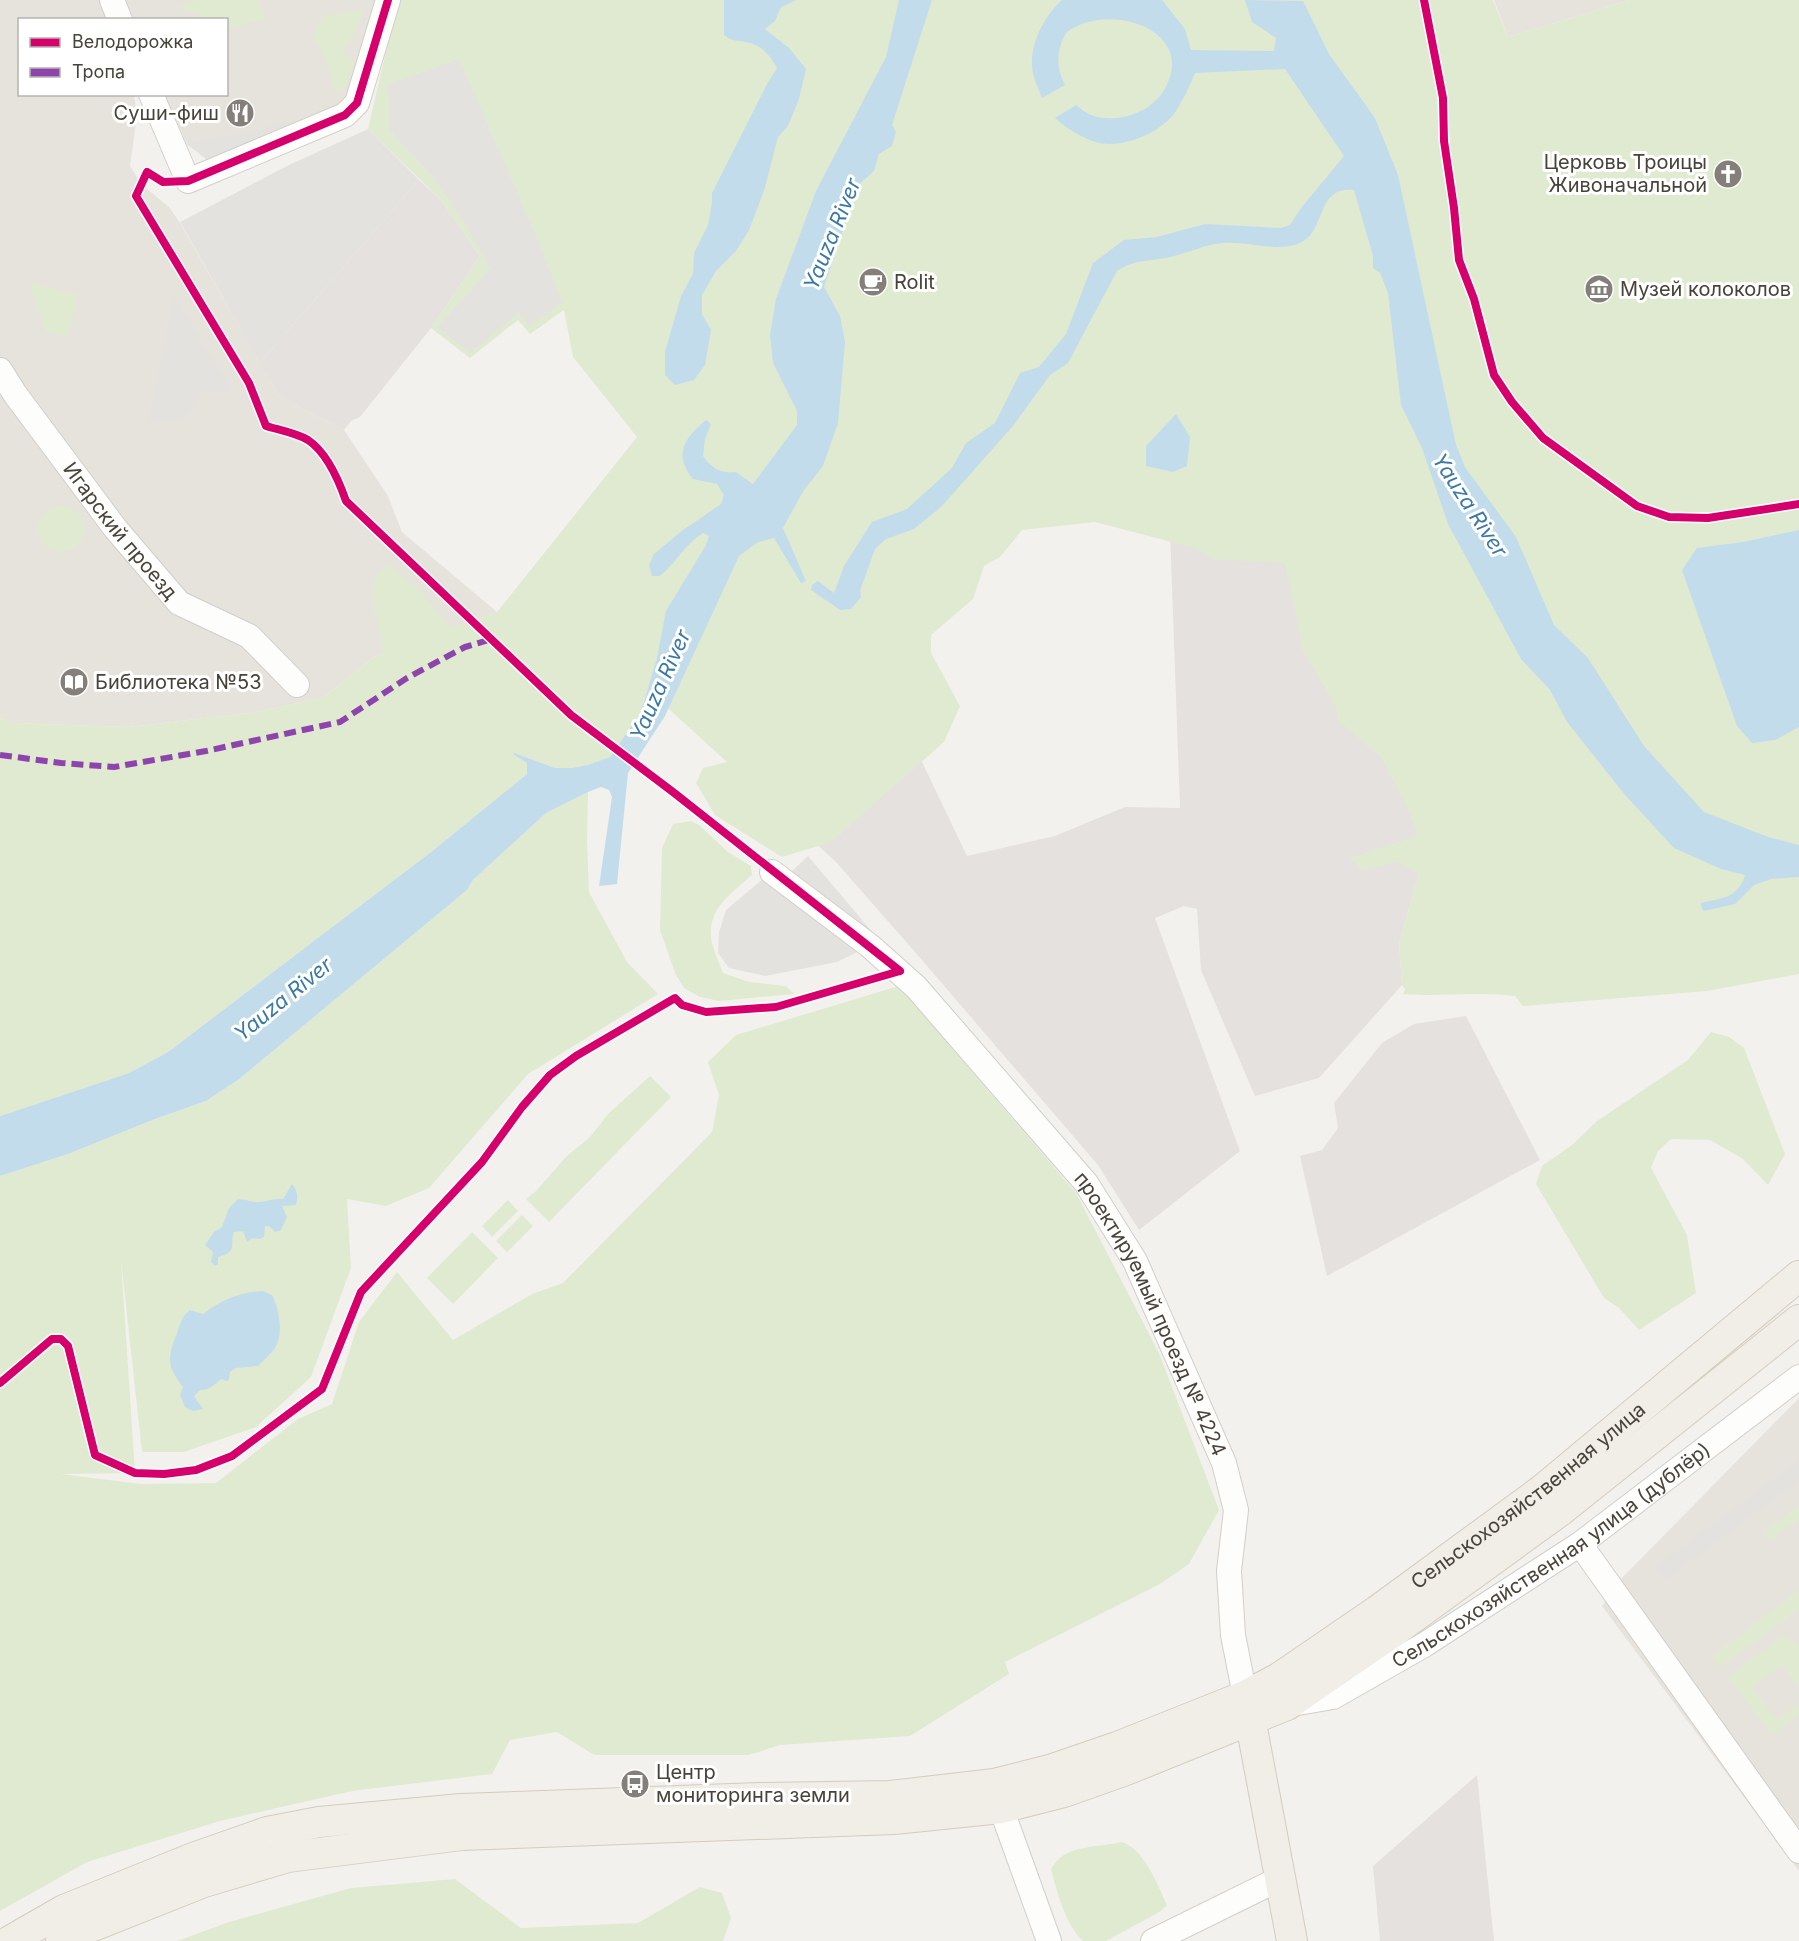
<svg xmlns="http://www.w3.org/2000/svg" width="1799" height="1941" font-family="Inter,sans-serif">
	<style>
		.residential { fill: #e6e3dc }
		.industrial { fill: #e4e1de }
		.green { fill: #e0ead1 }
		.parking { fill: #e4e2df }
		.water { fill: #c3dcec }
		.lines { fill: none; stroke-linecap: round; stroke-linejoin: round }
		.minor-casing { stroke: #d1cfcb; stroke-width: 26 }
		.major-casing { stroke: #d4ccbd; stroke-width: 32 }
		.minor { stroke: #fdfdfc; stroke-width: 24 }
		.major { stroke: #f0eee6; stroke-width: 30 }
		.quiet { stroke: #8e44ad; stroke-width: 6; stroke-dasharray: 12 6; stroke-linecap: butt }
		.cycleway-casing { stroke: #fff; stroke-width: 11 }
		.cycleway { stroke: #d6006c; stroke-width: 8 }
		.labels { text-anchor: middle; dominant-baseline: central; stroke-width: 6; stroke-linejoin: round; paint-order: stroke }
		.poi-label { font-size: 20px; fill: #48433a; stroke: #fff; text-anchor: start }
		.street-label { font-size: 20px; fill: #48433a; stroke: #fff }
		.water-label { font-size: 21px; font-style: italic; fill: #3979a4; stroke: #fff }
	</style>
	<rect width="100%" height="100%" fill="#f3f1ee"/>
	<path class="residential" d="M 0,0 L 99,0 L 108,19 L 20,20 L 20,94 L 134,95 L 137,116 L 130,166 L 141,184 L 169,207 L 180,223 L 279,396 L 344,430 L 388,496 L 402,532 L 497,612 L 374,657 L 324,697 L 256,712 L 129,727 L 15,723 L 0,718 Z
		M 123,0 L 380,0 L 342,111 L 214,165 L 187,144 L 165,95 L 226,94 L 226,20 L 132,19 Z
		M 1494,0 L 1630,0 L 1508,37 Z
		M 1799,1398 L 1799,1871 L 1602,1606 L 1619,1581 Z"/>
	<path class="industrial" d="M 419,180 L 441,200 L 480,256 L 431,328 L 360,417 L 351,421 L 344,430 L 279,396 L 260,363 Z
		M 1170,531 L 1305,559 L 1430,836 L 1399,943 L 1402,985 L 1319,1078 L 1255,1096 L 1201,970 L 1197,909 L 1184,906 L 1155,918 L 1240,1151 L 1139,1230 L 1098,1165 L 915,952 L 836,862 L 811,839 L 913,743 L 967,856 L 1055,836 L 1125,807 L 1180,808 Z
		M 1466,1016 L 1540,1160 L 1327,1276 L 1300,1156 L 1322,1150 L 1338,1128 L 1334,1103 L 1382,1043 L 1414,1024 Z
		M 1477,1775 L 1494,1941 L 1380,1941 L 1373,1866 Z"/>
	<path class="green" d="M 193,0 L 258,0 L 266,19 L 227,29 L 226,20 L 201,19 L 198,14 L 178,8 Z
		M 401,0 L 1493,0 L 1508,37 L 1630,0 L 1799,0 L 1799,974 L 1707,991 L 1523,1006 L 1515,996 C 1477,992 1439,997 1403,994 L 1405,989 L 1402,985 L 1399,943 L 1419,874 L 1398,862 L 1363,870 L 1349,858 L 1417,836 L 1413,819 L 1380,756 L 1339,722 L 1335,705 L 1303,651 L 1285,563 L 1213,559 L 1198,549 L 1095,522 L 1022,530 L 1000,557 L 984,566 L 973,599 L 931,635 L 931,653 L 960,706 L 944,742 L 831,842 L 782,857 L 715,815 L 696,783 L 703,768 L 727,762 L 648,690 L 641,712 L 610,757 L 589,765 L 571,768 L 555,768 L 513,754 L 527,763 L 527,774 L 431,852 L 168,1052 L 129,1073 L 0,1116 L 0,718 L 15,723 L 129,727 L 256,712 L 324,697 L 374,657 L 384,653 L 372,596 L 375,577 L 388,565 L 418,589 L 451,628 L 497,612 L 637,437 L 573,357 L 564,310 L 530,334 L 518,320 L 470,358 L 431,328 L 480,256 L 441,200 L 368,129 L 395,13 Z
		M 363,10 L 352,38 L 342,50 L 354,63 L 347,86 L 335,93 L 326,59 L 313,37 L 323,16 Z
		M 29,283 L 78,295 L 68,336 L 46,332 Z
		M38 529a23 23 0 1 1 46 0a23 23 0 1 1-46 0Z
		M 588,792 L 587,840 L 589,892 L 627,962 L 658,994 L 528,1074 L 429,1188 L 386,1206 L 347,1199 L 351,1268 L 311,1377 L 256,1427 L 184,1452 L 142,1452 L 121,1260 L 135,1473 L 61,1474 L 141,1484 L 216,1483 L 298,1419 L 332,1404 L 359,1322 L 397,1272 L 453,1340 L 532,1294 L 563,1283 L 712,1132 L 719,1095 L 708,1062 L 736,1035 L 899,986 L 1076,1193 L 1159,1353 L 1219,1510 L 1189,1564 L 1160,1584 L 1005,1662 L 1009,1674 L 910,1736 L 780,1745 L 749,1755 L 594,1755 L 557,1732 L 510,1740 L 492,1774 L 352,1791 L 220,1821 L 87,1862 L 0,1911 L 0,1176 L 68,1154 L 155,1119 L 206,1101 L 238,1080 L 467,890 L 473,880 L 546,813 Z
		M 691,821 L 699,825 L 728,852 L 751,866 L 752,875 C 734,891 708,908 711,937 C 712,948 719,962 723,973 L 749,982 L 786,986 L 794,994 L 719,1001 L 700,997 L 684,988 L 675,973 L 660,930 L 662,848 L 673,824 Z
		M 1711,1032 L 1729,1037 L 1744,1048 L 1785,1154 L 1768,1185 L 1743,1159 L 1710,1140 L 1671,1139 L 1658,1151 L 1651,1168 L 1687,1235 L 1696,1293 L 1639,1330 L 1619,1308 L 1604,1298 L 1536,1184 L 1542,1166 L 1572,1145 L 1597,1121 L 1688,1060 Z
		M 650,1076 L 671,1097 L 549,1222 L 526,1199 L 536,1191 L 567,1156 L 590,1137 L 609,1113 Z
		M 508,1200 L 518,1211 L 492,1237 L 482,1226 Z
		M 522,1215 L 533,1226 L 507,1252 L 496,1241 Z
		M 472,1232 L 498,1258 L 453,1304 L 427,1278 Z
		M 1799,1505 L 1799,1519 L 1770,1540 L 1764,1532 Z
		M 1799,1590 L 1799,1609 L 1721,1667 L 1712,1656 Z
		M 1782,1636 L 1793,1640 L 1799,1647 L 1799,1688 L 1782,1665 L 1752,1687 L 1776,1720 L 1799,1703 L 1799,1715 L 1772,1735 L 1728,1677 Z
		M 1122,1842 C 1145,1850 1157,1884 1167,1905 L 1161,1911 L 1106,1941 L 1083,1941 C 1065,1924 1057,1892 1051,1869 C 1064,1844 1097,1848 1122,1842 Z
		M 455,1879 L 521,1928 L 638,1923 L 700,1887 L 722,1893 L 731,1918 L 723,1941 L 177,1941 L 229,1922 L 351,1888 Z"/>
	<path class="parking" d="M 459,59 L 543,252 L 562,303 L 529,326 L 519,312 L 470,353 L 437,327 L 490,269 L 464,222 L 436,180 L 390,131 L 388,84 Z
		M 342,111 L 214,165 L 187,144 Z
		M 368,129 L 419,180 L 260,363 L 180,222 L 289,165 Z
		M 174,296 L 232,391 L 201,393 L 186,418 L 149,423 Z
		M 808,856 L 880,941 L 837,962 L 765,976 L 729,968 L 718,953 L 719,932 L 726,910 L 764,878 L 791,872 Z
		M 1799,1460 L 1799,1481 L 1665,1580 L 1655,1567 Z"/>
	<path class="water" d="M 724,0 L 797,0 L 781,7 L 775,21 L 765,29 L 789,48 L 806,69 L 799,99 L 788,126 L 778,137 L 764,191 L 749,230 L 736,251 L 716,271 L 702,295 L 702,314 L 711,330 L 705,365 L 694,380 L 675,385 L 665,375 L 665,352 L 681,296 L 693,274 L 694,253 L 708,225 L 712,203 L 712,193 L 767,84 L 777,68 C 770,55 761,44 745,42 C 735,40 731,41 724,35 Z
		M 899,0 L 932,0 L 892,125 L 896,132 L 892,146 L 879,154 L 874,171 L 858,185 L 824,287 L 840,316 L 845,342 L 838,423 L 823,466 L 804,490 L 783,528 L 806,581 L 801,583 L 774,538 L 758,542 L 739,556 L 665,716 L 628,773 L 617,884 L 599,886 L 612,797 L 609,790 L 601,787 L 588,792 L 546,813 L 473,880 L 467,890 L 238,1080 L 206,1101 L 155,1119 L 68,1154 L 0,1176 L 0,1116 L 129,1073 L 168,1052 L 431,852 L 527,774 L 527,763 L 513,754 L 514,753 L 555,768 L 571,768 L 588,765 L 610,757 L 641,712 L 657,658 L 666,611 L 706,545 L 709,536 L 703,533 C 685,544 676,563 660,576 L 652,576 L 649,565 L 654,554 L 683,530 L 721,504 L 724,495 L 717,484 L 693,479 C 673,455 684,438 706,420 L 711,424 L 705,439 L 703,456 C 712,468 720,474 736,472 L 753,484 L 797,425 L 797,411 L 773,363 L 770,335 L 776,299 L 816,191 L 886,57 Z
		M 1062,0 L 1162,0 L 1185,29 L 1191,50 L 1274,51 L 1276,38 L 1252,22 L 1245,0 L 1303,1 L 1329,54 L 1375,118 L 1398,175 L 1456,445 L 1465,467 L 1516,537 L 1554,625 L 1588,658 L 1644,746 L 1704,812 L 1768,837 L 1799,845 L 1799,877 L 1771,879 L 1754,885 L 1735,904 L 1703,911 L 1700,903 C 1721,898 1738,899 1745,875 L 1721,869 L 1674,848 L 1625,795 L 1567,722 L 1550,690 L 1521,659 L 1448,524 L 1422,448 L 1401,405 L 1388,293 L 1380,273 L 1373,268 L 1373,256 L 1354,190 C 1315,186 1327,231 1300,243 C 1277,253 1248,241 1223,243 C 1207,244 1190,252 1174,256 C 1153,262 1137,258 1117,271 L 1068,363 L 1050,375 L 1013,426 L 941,507 L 914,529 L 886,539 L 875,549 L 860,591 L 861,597 L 851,609 L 840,610 L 811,590 L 812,585 L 818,581 L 834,593 L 844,566 L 872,522 L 907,509 L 952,468 L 966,443 L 995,423 L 1020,373 L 1039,367 L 1066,334 L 1093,263 L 1124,240 L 1157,237 L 1205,224 L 1281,228 L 1290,225 L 1301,208 L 1344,156 L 1285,69 L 1195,73 C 1189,87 1183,101 1174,114 C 1159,132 1132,144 1109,144 C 1091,144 1068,130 1055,118 L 1076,105 C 1080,108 1086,113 1091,115 C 1116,124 1150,114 1164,90 C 1200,29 1106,0 1066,33 C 1056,50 1056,68 1065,85 L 1042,98 C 1038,88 1033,78 1032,67 C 1030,43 1045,15 1062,0 Z
		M 1176,414 L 1190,437 L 1187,466 L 1173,472 L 1146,466 L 1146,446 Z
		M 1799,530 L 1799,727 L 1775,740 L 1752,743 L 1737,726 L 1682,570 L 1697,548 L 1743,542 Z
		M 292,1184 C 298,1191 298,1197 296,1205 L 282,1206 L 287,1217 L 281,1230 L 275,1232 L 269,1226 L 265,1226 L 264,1237 L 260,1239 L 252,1238 L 247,1242 L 243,1231 L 234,1232 C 229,1246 239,1251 218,1257 L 218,1264 L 215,1266 L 211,1262 L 213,1252 L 205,1245 L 214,1232 L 222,1227 L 229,1208 L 238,1199 C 245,1199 251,1202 258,1202 C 267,1202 274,1198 283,1199 Z
		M 263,1291 L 272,1295 C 279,1309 284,1333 275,1348 C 270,1355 263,1361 258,1366 L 236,1368 L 230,1372 L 229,1380 L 226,1381 L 222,1379 C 213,1384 211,1391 200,1390 L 194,1396 L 203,1409 L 193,1411 L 185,1407 L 180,1395 L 183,1387 C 164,1363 169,1355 178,1330 C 182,1320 182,1316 190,1310 L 203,1314 C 221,1300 241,1292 263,1291 Z"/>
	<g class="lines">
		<g class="minor-casing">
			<g id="minor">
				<path d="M 112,0 L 120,20"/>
				<path d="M 151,94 L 188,181 L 345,115 L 357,103 L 388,0"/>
				<path id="s1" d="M 0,370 L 15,394 L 115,528 L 179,603 L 249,636 L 297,685"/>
				<path id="s2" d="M 772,872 L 870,946 L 916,987 L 1086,1183 L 1135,1261 L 1224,1463 L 1236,1510 L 1229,1571 L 1233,1635 L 1245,1696"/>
				<path d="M 1580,1544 L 1799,1851"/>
				<path id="s3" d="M 1292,1704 L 1333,1697 L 1424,1645 L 1580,1544 L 1799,1377"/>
				<path d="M 1001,1808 L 1049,1941"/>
				<path d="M 1153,1941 L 1281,1878"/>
			</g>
		</g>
		<g class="major-casing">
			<g id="major">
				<path d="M 1247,1702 L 1292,1941"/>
				<path id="s4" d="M 10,1941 L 64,1910 L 193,1858 L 267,1832 L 319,1822 L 461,1809 L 759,1798 L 890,1796 L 994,1784 L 1053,1769 L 1117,1747 L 1245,1696 L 1279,1678 L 1377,1611 L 1542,1490 L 1799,1276"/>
				<path d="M 61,1941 L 78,1932 L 204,1882 L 288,1857 L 462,1835 L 894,1819 L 1001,1808 L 1064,1792 L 1126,1770 L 1287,1705 L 1393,1632 L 1560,1511 L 1799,1320"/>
			</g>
		</g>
		<use href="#minor" class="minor"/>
		<use href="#major" class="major"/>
		<path class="quiet" d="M 0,755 L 61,763 L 114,767 L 206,751 L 340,722 L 407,678 L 465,647 L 492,639"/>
		<g class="cycleway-casing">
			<path id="cycleway" d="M 388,0 L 357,103 L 345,115 L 188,181 L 163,182 L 147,172 L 136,196 L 249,383 L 266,426 C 279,430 296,433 308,440 C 326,452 339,481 346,501 L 571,715 L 673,792 L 900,971
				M 1424,0 L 1443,98 L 1444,141 L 1454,208 L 1459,260 L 1474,299 L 1494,375 L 1512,402 L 1543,438 L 1637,506 L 1669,517 L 1708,518 L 1799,504
				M 0,1383 L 52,1339 L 61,1339 L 68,1346 L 95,1455 L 135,1473 L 164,1474 L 196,1470 L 232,1456 L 322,1389 L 361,1292 L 482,1162 L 522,1107 L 550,1075 L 576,1056 L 675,998 L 682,1005 L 706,1012 L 776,1007 L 900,971"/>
		</g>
		<use href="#cycleway" class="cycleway"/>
	</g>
	<defs>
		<g id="restaurant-disc" transform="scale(1.5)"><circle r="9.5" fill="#848079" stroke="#fff"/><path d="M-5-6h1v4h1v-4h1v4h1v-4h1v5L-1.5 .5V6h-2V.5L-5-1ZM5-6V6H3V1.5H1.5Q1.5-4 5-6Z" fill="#fff"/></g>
		<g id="church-disc" transform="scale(1.5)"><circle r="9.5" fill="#848079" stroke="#fff"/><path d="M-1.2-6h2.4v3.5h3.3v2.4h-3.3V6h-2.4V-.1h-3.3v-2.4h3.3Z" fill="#fff"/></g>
		<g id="cafe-disc" transform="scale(1.5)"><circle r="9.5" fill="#848079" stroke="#fff"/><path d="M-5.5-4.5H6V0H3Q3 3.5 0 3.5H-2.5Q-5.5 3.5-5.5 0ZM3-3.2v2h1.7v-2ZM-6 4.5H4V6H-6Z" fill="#fff"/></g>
		<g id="museum-disc" transform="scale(1.5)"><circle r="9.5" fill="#848079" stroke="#fff"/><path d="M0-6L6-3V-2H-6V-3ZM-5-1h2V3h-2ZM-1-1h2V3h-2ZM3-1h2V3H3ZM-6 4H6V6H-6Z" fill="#fff"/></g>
		<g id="library-disc" transform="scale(1.5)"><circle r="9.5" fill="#848079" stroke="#fff"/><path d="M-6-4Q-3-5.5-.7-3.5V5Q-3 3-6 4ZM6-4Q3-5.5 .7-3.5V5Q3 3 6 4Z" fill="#fff"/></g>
		<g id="bus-disc" transform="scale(1.5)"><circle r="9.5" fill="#848079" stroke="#fff"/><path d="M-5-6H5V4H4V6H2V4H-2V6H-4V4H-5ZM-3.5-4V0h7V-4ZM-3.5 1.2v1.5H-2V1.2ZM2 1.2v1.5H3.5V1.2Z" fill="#fff"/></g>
	</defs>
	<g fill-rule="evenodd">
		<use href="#restaurant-disc" x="240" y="113"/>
		<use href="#church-disc" x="1728" y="174"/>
		<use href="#cafe-disc" x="873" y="282"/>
		<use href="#museum-disc" x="1599" y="289"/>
		<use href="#library-disc" x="74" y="682"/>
		<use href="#bus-disc" x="635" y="1784"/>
	</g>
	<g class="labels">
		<g class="poi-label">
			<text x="219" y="113" text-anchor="end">Суши-фиш</text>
			<text x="1707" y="162" text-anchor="end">Церковь Троицы<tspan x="1707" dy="23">Живоначальной</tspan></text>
			<text x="894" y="282">Rolit</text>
			<text x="1620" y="289">Музей колоколов</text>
			<text x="95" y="682">Библиотека №53</text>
			<text x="656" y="1772">Центр<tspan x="656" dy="23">мониторинга земли</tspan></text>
		</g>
		<g class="street-label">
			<text stroke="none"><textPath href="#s1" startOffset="201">Игарский проезд</textPath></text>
			<text stroke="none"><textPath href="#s2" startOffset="590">проектируемый проезд № 4224</textPath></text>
			<text stroke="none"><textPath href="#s4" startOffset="1623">Сельскохозяйственная улица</textPath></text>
			<text stroke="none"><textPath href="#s3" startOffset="302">Сельскохозяйственная улица (дублёр)</textPath></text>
		</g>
		<g class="water-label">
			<text transform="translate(832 234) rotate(-68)">Yauza River</text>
			<text transform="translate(1470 505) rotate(57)">Yauza River</text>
			<text transform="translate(660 685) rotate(-66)">Yauza River</text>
			<text transform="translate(283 999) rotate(-39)">Yauza River</text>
		</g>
	</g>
	<rect x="18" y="18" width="210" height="78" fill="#ffffff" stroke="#b6b4b0" stroke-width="1.5"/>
	<rect x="30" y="38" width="30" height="9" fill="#d6006c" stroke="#b6b4b0" stroke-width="1.5"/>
	<text x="72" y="48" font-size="18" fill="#48433a">Велодорожка</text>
	<rect x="30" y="68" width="30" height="9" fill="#8e44ad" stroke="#b6b4b0" stroke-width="1.5"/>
	<text x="72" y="78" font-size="18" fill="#48433a">Тропа</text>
</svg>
